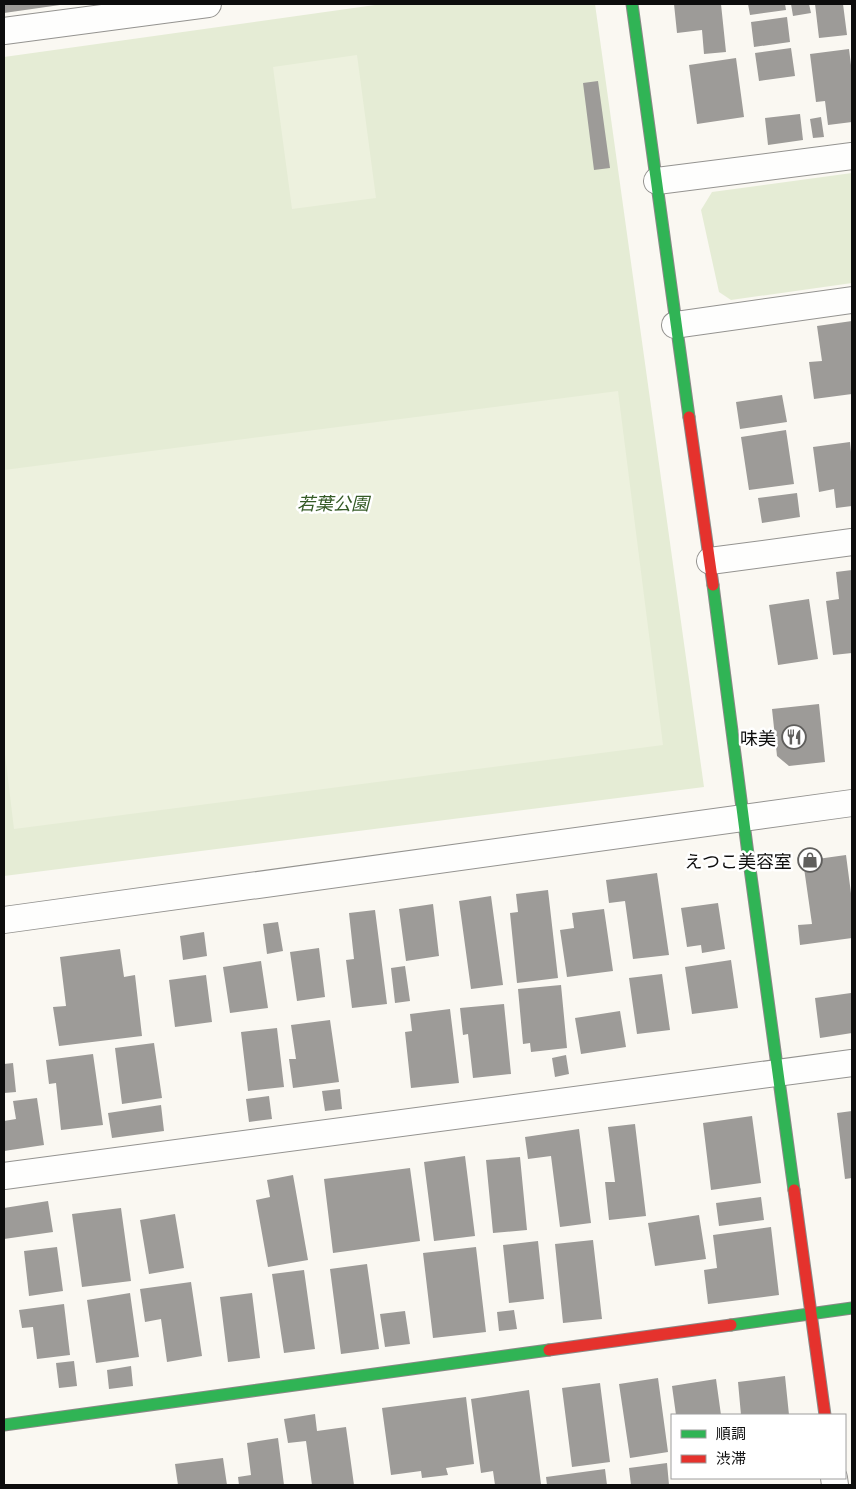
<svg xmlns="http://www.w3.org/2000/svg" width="856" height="1489" font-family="Literata,'Noto Sans JP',serif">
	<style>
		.green { fill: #e5ecd5 }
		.pitch { fill: #edf1de }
		.building { fill: #9d9b98 }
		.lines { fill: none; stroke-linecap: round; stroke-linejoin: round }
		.street-casing { stroke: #949390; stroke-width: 28 }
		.fast-casing { stroke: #8a8987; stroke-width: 13 }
		.jam-casing { stroke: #8a8987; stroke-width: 13 }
		.street { stroke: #fefefd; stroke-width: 26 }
		.fast { stroke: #30b455; stroke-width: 11 }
		.jam { stroke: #e5322d; stroke-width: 11 }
		.labels { text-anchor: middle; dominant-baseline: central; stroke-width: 5; stroke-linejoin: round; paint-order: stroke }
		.park-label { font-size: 18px; font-style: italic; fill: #355b26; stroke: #fff }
		.poi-label { font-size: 18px; fill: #0d0d0d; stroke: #fff; text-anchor: end }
	</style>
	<rect width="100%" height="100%" fill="#faf8f2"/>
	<path class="green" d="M 382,4 L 595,4 L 704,787 L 4,876 L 4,57 Z
		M 852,173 L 852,283 L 731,300 L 719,292 L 701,210 L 712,192 Z"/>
	<path class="pitch" d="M 357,55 L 376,198 L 292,209 L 273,67 Z
		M 618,391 L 663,745 L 14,829 L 4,746 L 4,470 Z"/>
	<path class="building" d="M 4,4 L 60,4 L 60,5 L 4,13 Z
		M 674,4 L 721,4 L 726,52 L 704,54 L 702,30 L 677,33 Z
		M 748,4 L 785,4 L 786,10 L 750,15 Z
		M 791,4 L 809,4 L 811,13 L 793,16 Z
		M 815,4 L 843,4 L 847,35 L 819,38 Z
		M 787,17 L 790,42 L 754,47 L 751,22 Z
		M 791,48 L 795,76 L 759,81 L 755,53 Z
		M 849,49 L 852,73 L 852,122 L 828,125 L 825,101 L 816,102 L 810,54 Z
		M 736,58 L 744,117 L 697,124 L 689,65 Z
		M 598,81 L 610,168 L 594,170 L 583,83 Z
		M 800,114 L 803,140 L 768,145 L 765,118 Z
		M 821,117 L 824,137 L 813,138 L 810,119 Z
		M 852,321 L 852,394 L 814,399 L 809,362 L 822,361 L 817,326 Z
		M 782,395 L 787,422 L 740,429 L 736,402 Z
		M 786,430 L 794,484 L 749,490 L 741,437 Z
		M 850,442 L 852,462 L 852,506 L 836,508 L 834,489 L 819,492 L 813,447 Z
		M 797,493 L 800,517 L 762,523 L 758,498 Z
		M 852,570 L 852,653 L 833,655 L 826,601 L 839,599 L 836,572 Z
		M 809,599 L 818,659 L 778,665 L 769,605 Z
		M 819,704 L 825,762 L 789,766 L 777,756 L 772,709 Z
		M 846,855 L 852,901 L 852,938 L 800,945 L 798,925 L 812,924 L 803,861 Z
		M 657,873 L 669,955 L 633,959 L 625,901 L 609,903 L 606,880 Z
		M 548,890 L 558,978 L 517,983 L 510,913 L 518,912 L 516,894 Z
		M 491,896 L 503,985 L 471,989 L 459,901 Z
		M 718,903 L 725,949 L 702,953 L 701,945 L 687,947 L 681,908 Z
		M 433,904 L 439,956 L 406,961 L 399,909 Z
		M 604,909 L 613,971 L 567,977 L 560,930 L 574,928 L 572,913 Z
		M 375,910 L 387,1004 L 352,1008 L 346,960 L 354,959 L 349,913 Z
		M 278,922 L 283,951 L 267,954 L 263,924 Z
		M 204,932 L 207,956 L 183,960 L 180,936 Z
		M 319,948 L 325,997 L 297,1001 L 290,952 Z
		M 120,949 L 124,977 L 135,975 L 142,1036 L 59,1046 L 53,1007 L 66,1006 L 60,957 Z
		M 731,960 L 738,1008 L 692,1014 L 685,967 Z
		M 261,961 L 268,1008 L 230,1013 L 223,967 Z
		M 405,966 L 410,1001 L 395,1003 L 391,968 Z
		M 662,974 L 670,1030 L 637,1034 L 629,978 Z
		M 206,975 L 212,1022 L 175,1027 L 169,980 Z
		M 561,985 L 567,1048 L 531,1052 L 530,1043 L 523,1044 L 518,989 Z
		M 851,993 L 852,1004 L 852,1033 L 820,1038 L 815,998 Z
		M 504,1004 L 511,1074 L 473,1078 L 468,1034 L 463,1035 L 460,1008 Z
		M 450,1009 L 459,1083 L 411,1088 L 405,1032 L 412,1031 L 410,1014 Z
		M 620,1011 L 626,1047 L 581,1054 L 575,1018 Z
		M 330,1020 L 339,1082 L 293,1088 L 289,1059 L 296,1059 L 291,1025 Z
		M 277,1028 L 284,1087 L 248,1091 L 241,1032 Z
		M 154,1043 L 162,1098 L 122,1104 L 115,1048 Z
		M 93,1054 L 103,1125 L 61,1130 L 56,1083 L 49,1084 L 46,1060 Z
		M 566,1055 L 569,1074 L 555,1077 L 552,1058 Z
		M 13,1063 L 16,1092 L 4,1093 L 4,1064 Z
		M 340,1089 L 342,1109 L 325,1111 L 322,1091 Z
		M 269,1096 L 272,1119 L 249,1122 L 246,1099 Z
		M 37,1098 L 44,1145 L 4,1151 L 4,1121 L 16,1119 L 13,1101 Z
		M 161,1105 L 164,1131 L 112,1138 L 108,1113 Z
		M 852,1111 L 852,1178 L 845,1179 L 837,1113 Z
		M 752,1116 L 761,1183 L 711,1190 L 703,1123 Z
		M 635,1124 L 646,1216 L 609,1220 L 605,1182 L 615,1182 L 608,1127 Z
		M 579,1129 L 591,1223 L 560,1227 L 551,1156 L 528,1159 L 525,1137 Z
		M 465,1156 L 475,1236 L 434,1241 L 424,1162 Z
		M 520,1157 L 527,1230 L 493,1233 L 486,1160 Z
		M 410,1168 L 420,1241 L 333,1253 L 324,1179 Z
		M 293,1175 L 308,1260 L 268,1267 L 256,1200 L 270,1197 L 267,1180 Z
		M 761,1197 L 764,1220 L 719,1226 L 716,1203 Z
		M 48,1201 L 53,1232 L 4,1239 L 4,1208 Z
		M 121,1208 L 131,1281 L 82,1287 L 72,1214 Z
		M 175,1214 L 184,1268 L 149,1274 L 140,1220 Z
		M 699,1215 L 706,1259 L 655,1266 L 648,1223 Z
		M 771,1227 L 779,1295 L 708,1304 L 704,1270 L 717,1268 L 713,1235 Z
		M 593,1240 L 602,1319 L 563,1323 L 555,1244 Z
		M 538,1241 L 544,1299 L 509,1303 L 503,1245 Z
		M 57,1247 L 63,1291 L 29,1296 L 24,1251 Z
		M 476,1247 L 486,1332 L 433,1338 L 423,1253 Z
		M 367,1264 L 379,1349 L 341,1354 L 330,1269 Z
		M 304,1270 L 315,1349 L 284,1353 L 272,1274 Z
		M 191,1282 L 202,1356 L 167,1362 L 161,1319 L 145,1322 L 140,1289 Z
		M 130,1293 L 139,1357 L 96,1363 L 87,1300 Z
		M 252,1293 L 260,1358 L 228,1362 L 220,1297 Z
		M 64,1304 L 70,1355 L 37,1359 L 33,1327 L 22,1328 L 19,1310 Z
		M 514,1310 L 517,1329 L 499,1331 L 497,1312 Z
		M 405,1311 L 410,1344 L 385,1347 L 380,1314 Z
		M 74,1361 L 77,1386 L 59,1388 L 56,1363 Z
		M 131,1366 L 133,1386 L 109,1389 L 107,1370 Z
		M 785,1376 L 789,1415 L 741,1415 L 738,1382 Z
		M 658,1378 L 668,1452 L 630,1458 L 619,1384 Z
		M 716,1379 L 721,1415 L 676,1415 L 672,1386 Z
		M 600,1383 L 610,1462 L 572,1467 L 562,1388 Z
		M 529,1390 L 541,1484 L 495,1485 L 493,1471 L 481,1473 L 471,1399 Z
		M 466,1397 L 474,1464 L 446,1468 L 448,1475 L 422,1478 L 421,1471 L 391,1475 L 382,1408 Z
		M 315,1414 L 317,1431 L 346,1427 L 354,1485 L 312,1485 L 306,1441 L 288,1443 L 284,1419 Z
		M 278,1438 L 284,1485 L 239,1485 L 238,1477 L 251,1475 L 247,1443 Z
		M 223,1458 L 227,1485 L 178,1485 L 175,1464 Z
		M 667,1463 L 669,1485 L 631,1485 L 629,1468 Z
		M 605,1469 L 607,1485 L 547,1485 L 546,1477 Z"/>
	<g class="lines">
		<g class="street-casing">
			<path id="street" d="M 4,31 L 208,4
				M 657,181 L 852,156
				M 675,325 L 852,300
				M 710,561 L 852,542
				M 4,920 L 852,803
				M 4,1176 L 852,1063
				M 834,1478 L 835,1485"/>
		</g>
		<g class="fast-casing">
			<path id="fast" d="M 632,4 L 689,417
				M 713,585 L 748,854 L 794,1190
				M 731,1325 L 852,1308
				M 4,1425 L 549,1350"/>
		</g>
		<g class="jam-casing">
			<path id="jam" d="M 689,417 L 713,585
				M 794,1190 L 825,1415
				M 549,1350 L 731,1325"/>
		</g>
		<use href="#street" class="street"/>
		<use href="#fast" class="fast"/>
		<use href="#jam" class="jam"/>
	</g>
	<defs>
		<g id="restaurant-ring" transform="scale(1.25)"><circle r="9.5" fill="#fff" stroke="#605f5d" stroke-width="1.5"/><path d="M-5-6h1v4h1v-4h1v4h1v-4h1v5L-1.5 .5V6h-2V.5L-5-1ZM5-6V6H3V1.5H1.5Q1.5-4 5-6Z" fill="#605f5d"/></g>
		<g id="shop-ring" transform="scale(1.25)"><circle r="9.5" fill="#fff" stroke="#605f5d" stroke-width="1.5"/><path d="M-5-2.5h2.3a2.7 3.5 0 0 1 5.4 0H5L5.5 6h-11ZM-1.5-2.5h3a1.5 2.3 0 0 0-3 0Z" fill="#605f5d"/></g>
	</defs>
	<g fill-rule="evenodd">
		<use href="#restaurant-ring" x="794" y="737"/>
		<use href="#shop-ring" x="810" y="860"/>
	</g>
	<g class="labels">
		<g class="park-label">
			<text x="333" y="502">若葉公園</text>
		</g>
		<g class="poi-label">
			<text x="776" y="737">味美</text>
			<text x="792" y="860">えつこ美容室</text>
		</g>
	</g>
	<rect width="856" height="1489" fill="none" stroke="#0d0d0d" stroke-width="10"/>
	<rect x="671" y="1414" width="175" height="65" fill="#ffffff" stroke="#9e9e9e"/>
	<rect x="681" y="1430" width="25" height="8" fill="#30b455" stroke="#9e9e9e"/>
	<text x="716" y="1439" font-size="15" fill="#0d0d0d">順調</text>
	<rect x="681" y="1455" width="25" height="8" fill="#e5322d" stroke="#9e9e9e"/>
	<text x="716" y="1464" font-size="15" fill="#0d0d0d">渋滞</text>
</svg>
